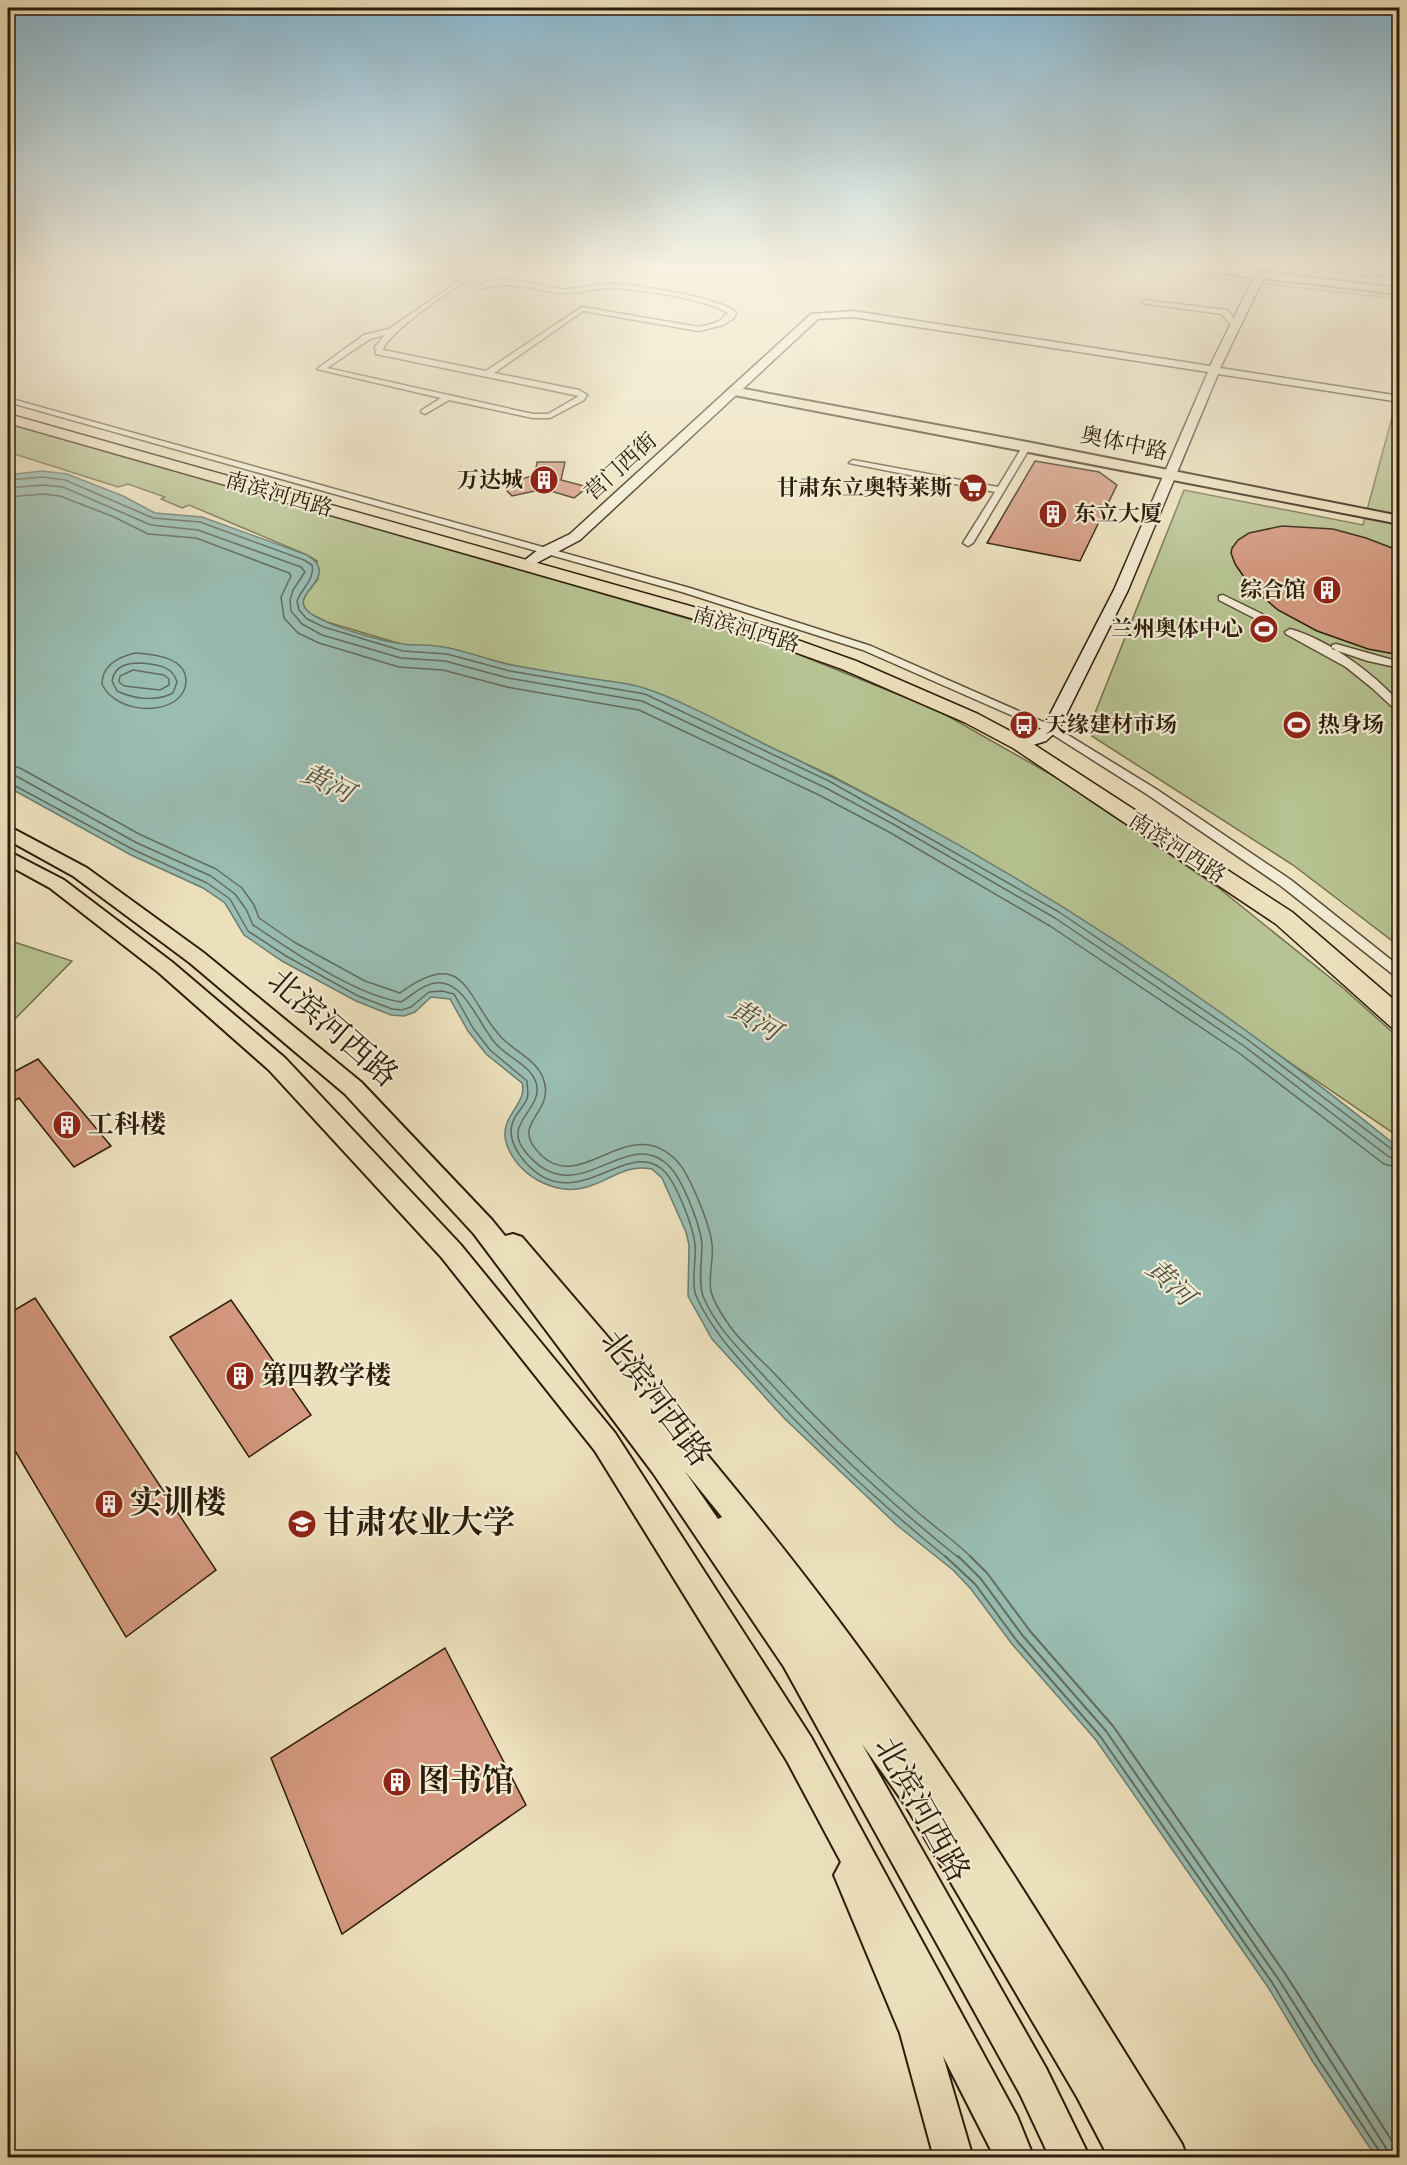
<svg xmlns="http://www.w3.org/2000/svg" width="1407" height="2165" font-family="'IM FELL DW Pica','Noto Serif SC',serif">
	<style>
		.green { fill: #b7c392; stroke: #72704e; stroke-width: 1.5 }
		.water { fill: #99bdb2; stroke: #6d7d6f; stroke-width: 1.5 }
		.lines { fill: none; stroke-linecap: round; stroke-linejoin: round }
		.shore-far1 { stroke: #626c5e; stroke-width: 1.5 }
		.shore { stroke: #626c5e; stroke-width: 2 }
		.stream { stroke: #6d7d6f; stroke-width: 2 }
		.building { fill: #d3987f; stroke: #2c1c0a; stroke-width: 1.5 }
		.street-casing { stroke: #5c4d37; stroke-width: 3 }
		.secondary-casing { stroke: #2c1c0a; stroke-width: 3 }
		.primary-casing { stroke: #2c1c0a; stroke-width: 4 }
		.highway-casing { stroke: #2c1c0a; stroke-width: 3 }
		.street { fill: #f3ecd4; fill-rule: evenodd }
		.secondary { fill: #f3ecd4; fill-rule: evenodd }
		.primary { fill: #ede1bd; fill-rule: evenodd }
		.highway { fill: #ede1bd; fill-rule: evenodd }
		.rail-casing { stroke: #2c1c0a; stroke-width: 4 }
		.rail { stroke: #f3ecd4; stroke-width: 2; stroke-dasharray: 7; stroke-linecap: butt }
		.labels { text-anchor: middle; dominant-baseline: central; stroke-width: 4.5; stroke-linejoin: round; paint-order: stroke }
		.far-street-label { font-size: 22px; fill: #2c1c0a; stroke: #f3ecd4 }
		.far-poi-label { font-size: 22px; font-weight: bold; fill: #2c1c0a; stroke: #f3ecd4; text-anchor: end }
		.poi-label { font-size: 26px; font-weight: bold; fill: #2c1c0a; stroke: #f3ecd4; text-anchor: start }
		.water-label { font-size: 27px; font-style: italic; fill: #525445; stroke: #f3ecd4 }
		.near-street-label { font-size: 32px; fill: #2c1c0a; stroke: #f3ecd4 }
		.near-poi-label { font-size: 32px; font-weight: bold; fill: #2c1c0a; stroke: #f3ecd4; text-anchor: start }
	</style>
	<rect width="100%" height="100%" fill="#ede1bd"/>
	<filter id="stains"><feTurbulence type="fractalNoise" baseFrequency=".00333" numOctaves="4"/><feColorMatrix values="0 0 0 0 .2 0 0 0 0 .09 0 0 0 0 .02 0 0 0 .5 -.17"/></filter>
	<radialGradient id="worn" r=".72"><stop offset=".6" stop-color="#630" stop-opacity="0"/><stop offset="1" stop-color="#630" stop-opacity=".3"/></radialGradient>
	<path class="green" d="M 1394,410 L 1399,411 L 1399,946 L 1293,865 L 1087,733 L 1184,490 L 1363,525 Z
		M 8,421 L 768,642 L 939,711 L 1059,779 L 1220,889 L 1343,988 L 1399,1038 L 1399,1137 L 1062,907 L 900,812 L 832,776 L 646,689 L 511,665 L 448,648 L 404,645 L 327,622 L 311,614 L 304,608 L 303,601 L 306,594 L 318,579 L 317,561 L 307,555 L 189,505 L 182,508 L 161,499 L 165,497 L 128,484 L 118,487 L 8,452 Z
		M 8,940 L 72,961 L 8,1026 Z"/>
	<path class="water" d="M 42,471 L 67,474 L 123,496 L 155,513 L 202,517 L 307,555 C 344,578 284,594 310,613 C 327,626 381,641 403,644 C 414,646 424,644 435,646 C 461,648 486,660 511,665 C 539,670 567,675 595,679 C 612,682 631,683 647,689 C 691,704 740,733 783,753 C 1003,858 1210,995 1399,1148 L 1399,2157 L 1376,2157 L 1313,2062 L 1268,1987 L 1096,1740 L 1012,1644 L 971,1589 L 953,1570 L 898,1526 L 785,1419 L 712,1339 L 688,1296 L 689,1245 L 686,1232 L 662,1178 L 652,1169 C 624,1164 612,1180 587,1187 C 555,1197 515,1174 506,1142 C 499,1116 528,1104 522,1083 L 486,1054 L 468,1031 L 450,999 L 431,997 L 415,1012 L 404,1016 L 391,1015 L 356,1001 L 282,961 L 244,935 L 225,903 L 203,888 L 131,855 L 8,787 L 8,475 Z"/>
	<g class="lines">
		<path class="shore-far1" d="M 8,480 L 43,477 L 65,480 L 153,518 L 200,522 L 304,560 L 312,565 C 315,579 302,588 297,601 L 299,610 L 307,619 L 324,627 L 403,651 L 447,654 L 510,671 L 645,694 L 829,781 L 1059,912 L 1248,1040 L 1394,1151 L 1400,1152
			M 8,488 L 43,485 L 63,487 L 151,525 L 198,530 L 301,567 L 305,572 L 293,590 L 290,600 L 291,611 L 302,624 L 322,635 L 401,658 L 445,661 L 508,678 L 642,701 L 826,788 L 893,824 L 1055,918 L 1244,1046 L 1389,1157 L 1400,1159
			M 8,497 L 43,494 L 60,496 L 114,517 L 148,534 L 196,538 L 289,573 L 291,576 L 281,597 L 284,618 L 298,633 L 319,643 L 399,667 L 443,670 L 507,687 L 639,710 L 821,796 L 889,832 L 1050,926 L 1239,1053 L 1384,1164 L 1400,1168
			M 135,653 C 153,654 186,657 186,681 C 186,689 182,696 175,701 C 154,715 113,709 102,684 C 102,665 118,657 135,653 Z
			M 141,663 C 156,665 172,665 177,682 L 173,693 C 156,702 134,699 117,691 L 112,681 C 115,665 127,663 141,663 Z
			M 133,670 L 164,675 L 169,679 L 169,685 L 160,690 L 124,686 L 119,682 L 120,676 Z
			M 8,765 L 20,768 L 141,835 L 216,869 L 242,888 L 254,905 L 259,918 L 294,942 L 365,981 L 400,993 C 466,944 466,999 501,1037 C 517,1054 541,1061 545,1085 C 551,1116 508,1124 542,1156 C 583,1194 629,1111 677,1161 C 690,1175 710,1225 712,1244 C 714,1259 708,1277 711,1291 C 713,1302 723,1316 729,1325 C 740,1341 757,1356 771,1370 C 816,1419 864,1466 914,1509 C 933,1526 954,1540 972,1558
			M 8,774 L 16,776 L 137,843 L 211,876 L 235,894 L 246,909 L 253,925 C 294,952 353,994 401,1002 C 414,994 426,981 442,983 C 466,985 481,1028 496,1044 C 508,1058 535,1067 537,1087 C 540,1110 504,1124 524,1150 C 577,1219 627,1119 671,1168 C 683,1182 701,1226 702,1245 C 702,1260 698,1282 703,1296 C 715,1326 740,1350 762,1374 C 822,1440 889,1502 959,1558
			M 8,782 L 134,850 L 207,883 L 230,899 L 248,931 L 286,956 L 358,996 L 392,1009 L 402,1010 L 411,1007 L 429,992 L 442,991 L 454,994 L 473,1028 L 490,1050 L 527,1081 C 527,1087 529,1094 527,1099 C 522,1110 511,1117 511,1131 C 511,1143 518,1154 526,1163 C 577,1220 630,1132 666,1173 C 677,1186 693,1226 695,1244 C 697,1260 690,1283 697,1298 C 713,1332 737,1357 762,1385 C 818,1447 882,1505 947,1558"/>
		<path class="shore" d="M 945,1556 L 975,1584 L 1017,1641 L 1100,1736 L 1273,1984 L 1318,2059 L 1380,2152 L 1381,2158
			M 958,1556 L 981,1579 L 1023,1636 L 1106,1731 L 1279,1980 L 1386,2148 L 1388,2158
			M 970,1556 L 987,1573 L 1030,1631 L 1113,1726 L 1286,1975 L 1394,2144 L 1397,2158"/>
		<path class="stream" d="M 1107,266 L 1400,299"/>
	</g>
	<path class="building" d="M 1035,461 L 1099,472 L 1117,485 L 1080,561 L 987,543 Z
		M 537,462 L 565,462 L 561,480 L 588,487 L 574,498 L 544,489 L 512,496 L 501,485 L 535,475 Z
		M 1282,526 L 1333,529 L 1366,538 L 1400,551 L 1400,655 L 1368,649 L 1317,631 L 1278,610 L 1250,586 L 1235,564 L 1231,553 L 1232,548 L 1238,540 L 1249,533 Z
		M 38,1059 L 111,1146 L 74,1167 L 19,1098 L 8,1104 L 8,1075 Z
		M 35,1298 L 216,1570 L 126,1637 L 8,1439 L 8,1314 Z
		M 231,1300 L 311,1415 L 249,1457 L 170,1337 Z
		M 445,1648 L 526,1805 L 342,1934 L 271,1758 Z"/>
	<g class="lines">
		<g class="street-casing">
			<path id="street" d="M 487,266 L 496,266 C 488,271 479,274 470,279 C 453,288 386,334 383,350 L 486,371 L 582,307 L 699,327 L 718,322 L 728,313 C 704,299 641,289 612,288 C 595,288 579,294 562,293 C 531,291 513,279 481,289 L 478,287 C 503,269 536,288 563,289 C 579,290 594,284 610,284 C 635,284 717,297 736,312 L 734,318 L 723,325 L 699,331 L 583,311 L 494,373 L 579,390 L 587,395 L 584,400 L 550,418 L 533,418 L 449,400 L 425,414 L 421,412 L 422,410 L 441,398 L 317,369 L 364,335 L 389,329 L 466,276 ZM 385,335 L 375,347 L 376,354 L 579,396 L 548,414 L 533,414 L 327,368 L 370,339 Z
				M 595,266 L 638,270 L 661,266 L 638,274 Z
				M 1144,300 L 1227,310 L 1240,326 L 1233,328 L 1222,314 L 1142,303 Z
				M 8,398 L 690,588 L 871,646 L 1055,727 L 1156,789 L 1291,880 L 1400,967 L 1400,980 L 1281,886 L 1148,795 L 1047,731 L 863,650 L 682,592 L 8,402 Z
				M 1024,444 L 1031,446 L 973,543 L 968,546 L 963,543 L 995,492 L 849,463 L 853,460 L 998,487 Z
				M 1223,595 L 1262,614 L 1263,616 L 1254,618 L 1219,600 L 1219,596 Z
				M 1290,629 C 1329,640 1373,673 1400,703 L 1400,714 L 1372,688 L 1346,667 L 1286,634 L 1285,632 Z
				M 1336,644 L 1400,662 L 1400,668 L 1368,661 L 1332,649 L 1332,645 Z"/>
		</g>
		<g class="secondary-casing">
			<path id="secondary" d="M 1260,272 L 1265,275 L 1220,368 L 1400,396 L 1400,402 L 1218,374 L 1128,590 L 1059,729 L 1046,741 L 1020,749 L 1012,744 C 1019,736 1034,735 1044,726 L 1114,590 L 1208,372 L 853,317 L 818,319 L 580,540 L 527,568 L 520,564 L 539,549 L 570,534 L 811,314 L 853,311 L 1210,366 L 1255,275 Z"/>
		</g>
		<g class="primary-casing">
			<path id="primary" d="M 1178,266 L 1212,266 L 1400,288 L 1400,294 L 1183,269 Z
				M 733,387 L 1027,442 L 1400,516 L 1400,524 L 729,394 L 727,391 Z
				M 8,826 L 87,868 L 204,953 L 361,1082 L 492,1220 L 505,1236 L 513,1234 L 522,1237 C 653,1390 786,1541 901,1707 C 1001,1848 1090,1998 1182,2144 L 1187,2158 L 1109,2158 L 1077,2097 L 906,1806 L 862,1744 L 1046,2068 L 1090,2158 L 1050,2158 L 1020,2094 L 784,1667 L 653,1473 L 474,1234 L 345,1094 L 190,963 L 73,876 L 8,840 ZM 684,1470 L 722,1517 L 718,1519 Z
				M 8,851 L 64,880 L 172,962 L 285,1058 L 460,1244 L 615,1433 L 811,1737 L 1017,2116 L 1034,2158 L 995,2158 L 943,2056 L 973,2158 L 934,2158 L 900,2033 L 834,1875 L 841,1862 L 787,1761 L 595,1451 L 442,1258 L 269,1070 L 158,972 L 50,888 L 8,865 Z"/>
		</g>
		<g class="highway-casing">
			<path id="highway" d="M 8,414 L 747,622 L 856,661 L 978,714 L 1027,740 L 1292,912 L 1400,1005 L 1400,1029 L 1391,1027 L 1276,924 L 1013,748 L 964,722 L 842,669 L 733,630 L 8,423 Z"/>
		</g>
		<use href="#street" class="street"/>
		<use href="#secondary" class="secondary"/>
		<use href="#primary" class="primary"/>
		<use href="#highway" class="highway"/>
		<g class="rail-casing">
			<path id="rail" d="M 1286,266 L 1400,279"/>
		</g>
		<use href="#rail" class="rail"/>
	</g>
	<linearGradient id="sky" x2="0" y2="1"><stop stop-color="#88b8d2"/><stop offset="0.47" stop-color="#f7f2e1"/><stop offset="1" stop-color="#f7f2e1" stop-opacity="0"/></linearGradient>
	<rect width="1407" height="569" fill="url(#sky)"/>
	<defs>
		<g id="building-disc" transform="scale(1.5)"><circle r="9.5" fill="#8f2418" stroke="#f3ecd4"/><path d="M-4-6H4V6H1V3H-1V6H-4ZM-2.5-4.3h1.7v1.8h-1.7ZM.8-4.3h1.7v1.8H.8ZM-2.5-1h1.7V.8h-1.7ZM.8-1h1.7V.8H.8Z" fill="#fff"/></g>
		<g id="supermarket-disc" transform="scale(1.5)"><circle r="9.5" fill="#8f2418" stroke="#f3ecd4"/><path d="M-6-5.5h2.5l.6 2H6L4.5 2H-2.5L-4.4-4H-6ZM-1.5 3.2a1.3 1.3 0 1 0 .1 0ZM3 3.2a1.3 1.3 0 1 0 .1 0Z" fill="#fff"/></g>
		<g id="stadium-disc" transform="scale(1.5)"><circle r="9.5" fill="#8f2418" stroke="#f3ecd4"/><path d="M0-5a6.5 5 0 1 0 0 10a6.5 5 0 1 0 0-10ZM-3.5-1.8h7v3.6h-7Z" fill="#fff"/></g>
		<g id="bus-disc" transform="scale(1.5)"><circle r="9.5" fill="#8f2418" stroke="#f3ecd4"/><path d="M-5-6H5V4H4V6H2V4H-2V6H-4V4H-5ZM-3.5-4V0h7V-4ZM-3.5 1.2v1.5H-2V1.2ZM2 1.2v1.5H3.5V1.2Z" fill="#fff"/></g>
		<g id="university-disc" transform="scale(1.5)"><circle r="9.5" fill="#8f2418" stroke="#f3ecd4"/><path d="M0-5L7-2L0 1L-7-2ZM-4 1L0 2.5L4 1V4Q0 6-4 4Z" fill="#fff"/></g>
	</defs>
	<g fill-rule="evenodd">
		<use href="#building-disc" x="544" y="480"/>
		<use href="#supermarket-disc" x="973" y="488"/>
		<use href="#building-disc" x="1053" y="514"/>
		<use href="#building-disc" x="1327" y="590"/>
		<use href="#stadium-disc" x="1264" y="629"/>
		<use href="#bus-disc" x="1024" y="725"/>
		<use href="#stadium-disc" x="1297" y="725"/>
		<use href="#building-disc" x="67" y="1125"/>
		<use href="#building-disc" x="240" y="1376"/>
		<use href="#building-disc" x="109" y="1504"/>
		<use href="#university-disc" x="302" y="1524"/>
		<use href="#building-disc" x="397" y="1782"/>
	</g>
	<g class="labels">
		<g class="far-street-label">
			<text transform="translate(1124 444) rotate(12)">奥体中路</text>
			<text transform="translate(621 467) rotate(-42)">营门西街</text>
			<text transform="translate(279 495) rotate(16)">南滨河西路</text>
			<text transform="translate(746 630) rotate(17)">南滨河西路</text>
			<text transform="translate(1177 848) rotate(33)">南滨河西路</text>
		</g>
		<g class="far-poi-label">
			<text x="523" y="480">万达城</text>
			<text x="952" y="488">甘肃东立奥特莱斯</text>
			<text x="1074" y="514" text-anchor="start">东立大厦</text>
			<text x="1306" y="590">综合馆</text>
			<text x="1243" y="629">兰州奥体中心</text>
			<text x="1045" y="725" text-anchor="start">天缘建材市场</text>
			<text x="1318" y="725" text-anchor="start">热身场</text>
		</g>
		<g class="poi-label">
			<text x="88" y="1125">工科楼</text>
			<text x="261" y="1376">第四教学楼</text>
		</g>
		<g class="water-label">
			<text transform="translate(327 784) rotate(26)">黄河</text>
			<text transform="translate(754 1021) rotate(31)">黄河</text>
			<text transform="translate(1170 1283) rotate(43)">黄河</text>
		</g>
		<g class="near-street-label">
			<text transform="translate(332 1029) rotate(41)">北滨河西路</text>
			<text transform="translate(655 1399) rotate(53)">北滨河西路</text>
			<text transform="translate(921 1810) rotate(61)">北滨河西路</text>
		</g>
		<g class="near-poi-label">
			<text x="130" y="1504">实训楼</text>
			<text x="323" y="1524">甘肃农业大学</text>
			<text x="418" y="1782">图书馆</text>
		</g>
	</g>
	<rect width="1407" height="2165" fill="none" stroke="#ede1bd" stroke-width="30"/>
	<rect x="9" y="9" width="1389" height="2147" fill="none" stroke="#2c1c0a" stroke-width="3"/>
	<rect x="15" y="15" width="1377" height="2135" fill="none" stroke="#2c1c0a" stroke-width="1.5"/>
	<rect width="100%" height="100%" filter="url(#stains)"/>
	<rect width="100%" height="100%" fill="url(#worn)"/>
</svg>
